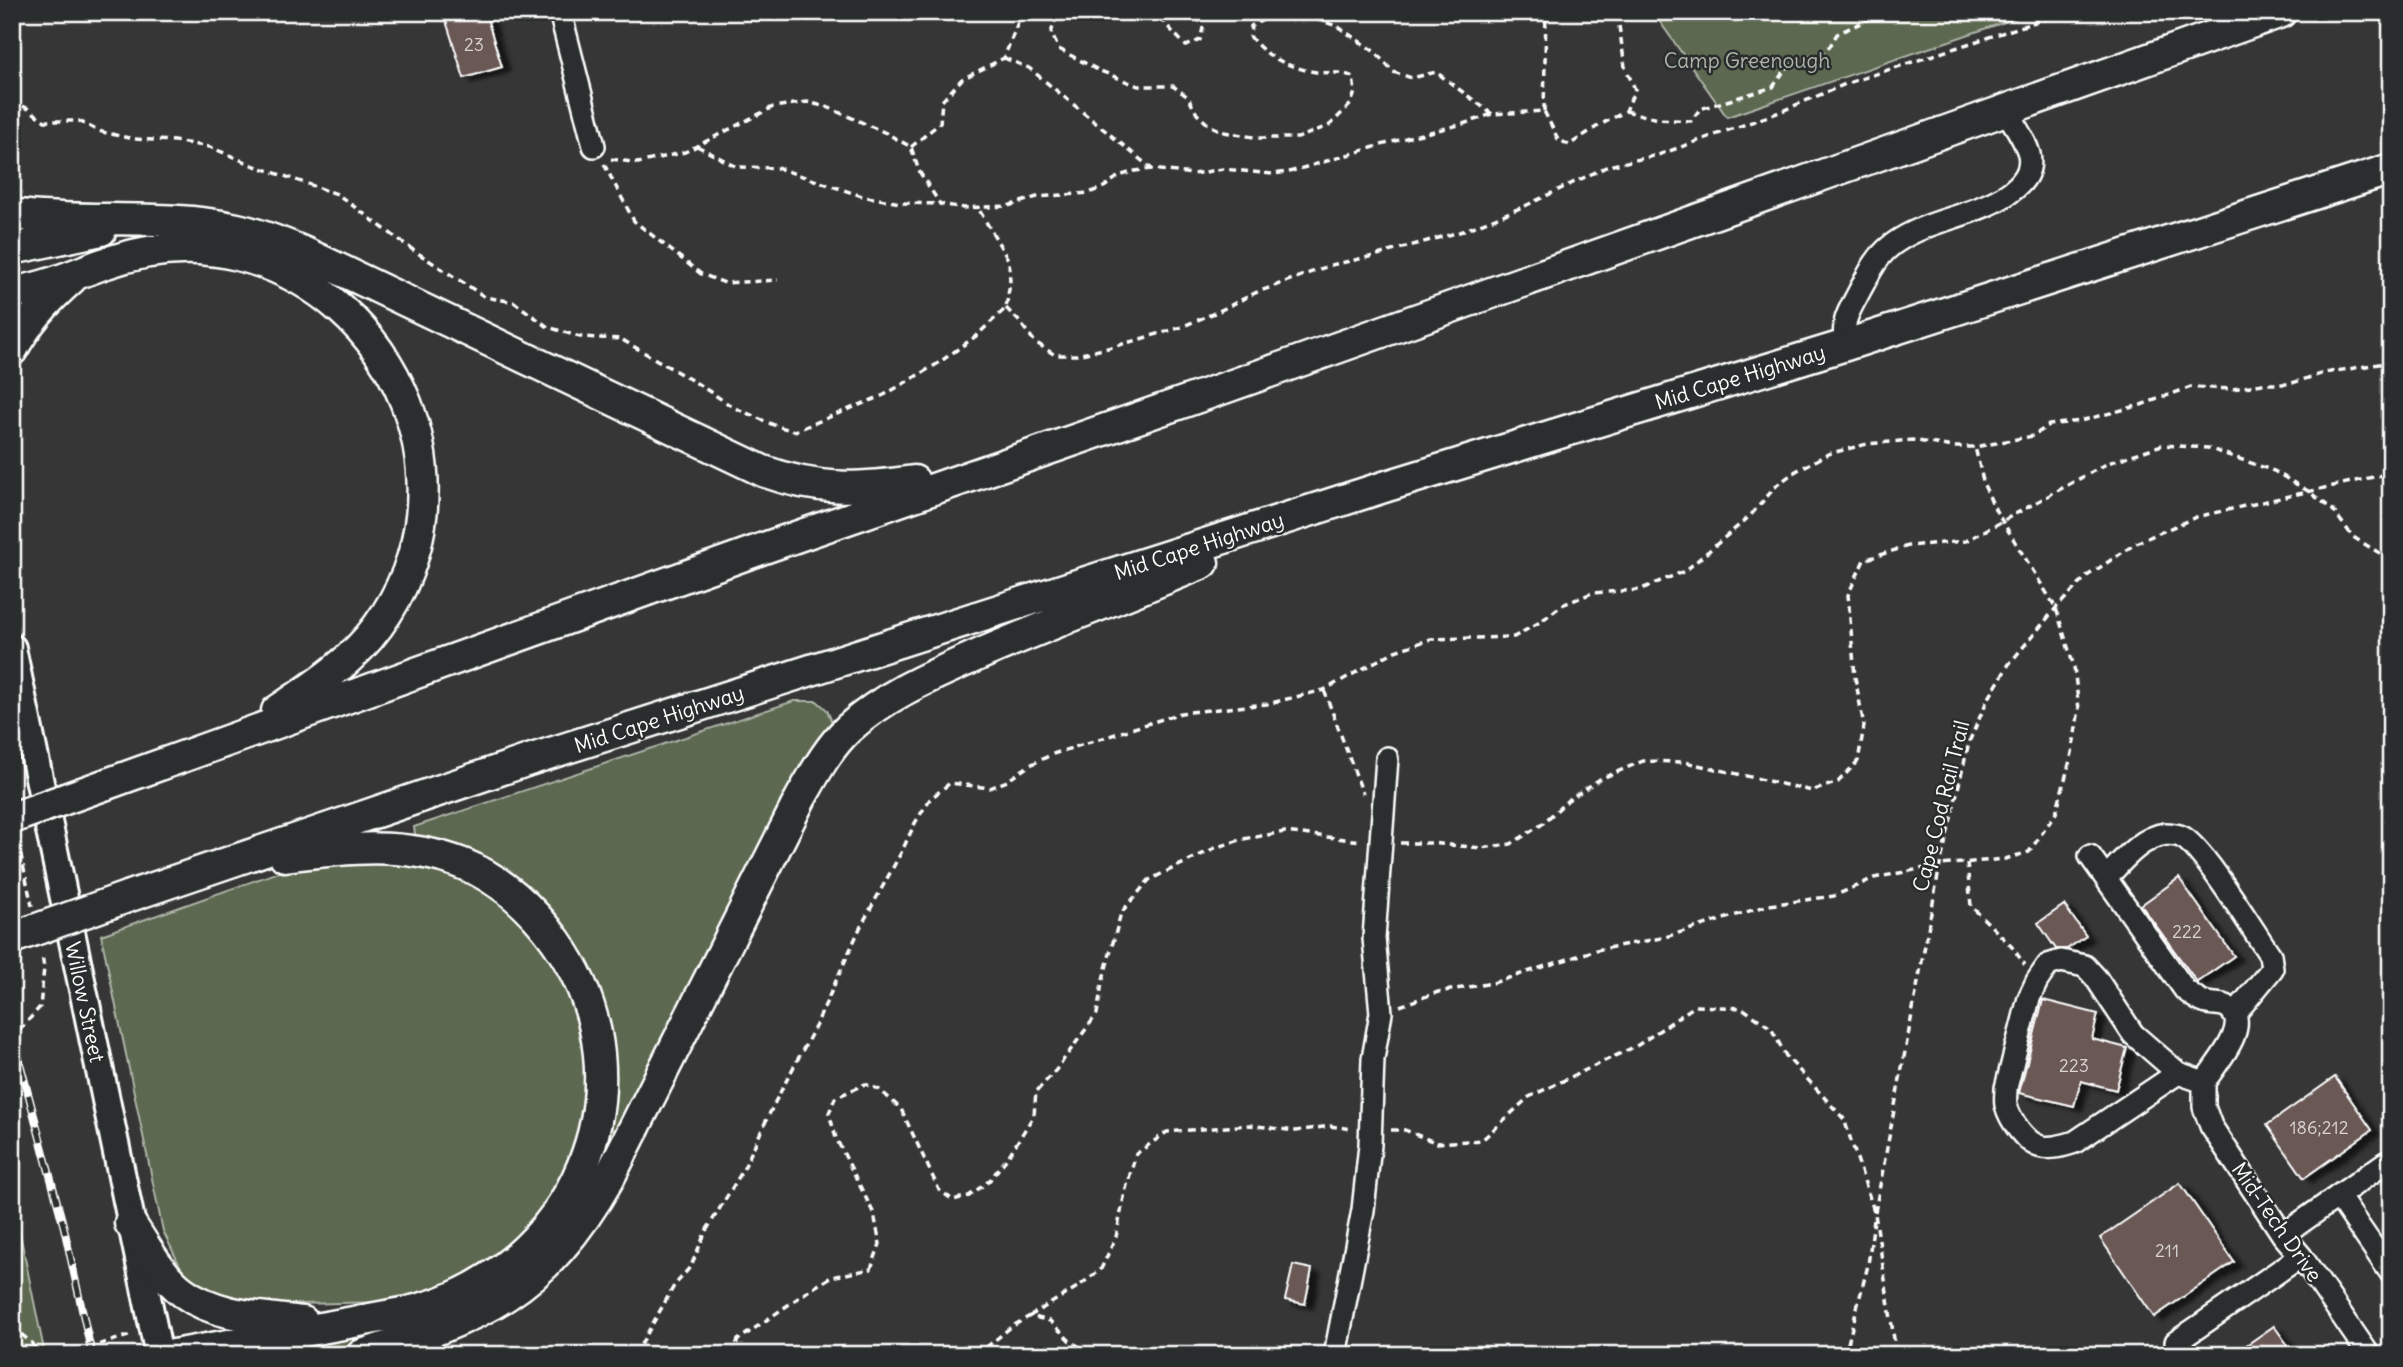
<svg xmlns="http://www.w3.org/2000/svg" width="2403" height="1367" font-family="Delius,sans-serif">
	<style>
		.green { fill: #5b6850; stroke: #adb4a8; stroke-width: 2 }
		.building { fill: #6a5855; stroke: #fff; stroke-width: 2; filter: url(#shadow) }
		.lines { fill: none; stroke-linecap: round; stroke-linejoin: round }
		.minor-casing { stroke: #fff; stroke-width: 26 }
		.major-casing { stroke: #fff; stroke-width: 32 }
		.highway-casing { stroke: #fff; stroke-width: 35 }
		.path { stroke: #fff; stroke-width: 3.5; stroke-dasharray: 7 5; stroke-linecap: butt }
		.minor { stroke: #2a2d2e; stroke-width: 21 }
		.major { stroke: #2a2d2e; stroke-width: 26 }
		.highway { stroke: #2a2d2e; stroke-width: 30 }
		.rail-casing { stroke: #fff; stroke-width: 8 }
		.rail { stroke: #2a2d2e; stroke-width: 5; stroke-dasharray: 16; stroke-linecap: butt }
		.highway-bridge-casing { stroke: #fff; stroke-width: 35; stroke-linecap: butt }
		.highway-bridge { stroke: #2a2d2e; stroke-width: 30 }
		.labels { text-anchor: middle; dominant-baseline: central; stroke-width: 5; stroke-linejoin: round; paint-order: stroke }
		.number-label { font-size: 18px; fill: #dad5d4 }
		.park-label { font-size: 21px; fill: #adb4a8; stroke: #2a2d2e }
		.street-label { font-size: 21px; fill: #fff; stroke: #2a2d2e }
	</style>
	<defs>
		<filter id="shadow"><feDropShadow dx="8" dy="4.5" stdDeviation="2" flood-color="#0009"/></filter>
	</defs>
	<rect width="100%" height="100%" fill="#373636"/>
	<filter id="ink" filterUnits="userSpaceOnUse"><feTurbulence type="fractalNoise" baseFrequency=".0143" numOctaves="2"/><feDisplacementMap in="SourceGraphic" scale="14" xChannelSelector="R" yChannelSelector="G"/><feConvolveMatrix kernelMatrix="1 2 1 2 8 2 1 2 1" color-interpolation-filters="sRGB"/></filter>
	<g filter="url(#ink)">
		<path class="green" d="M 1653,12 L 2034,12 L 1727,117 Z
			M 794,701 L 817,701 L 827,710 L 834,727 L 817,745 L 781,805 L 692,977 L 693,981 L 591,1191 C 541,1279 476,1309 384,1337 C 366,1343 347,1352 328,1355 C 301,1358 270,1355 243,1355 C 278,1348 312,1342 347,1335 C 412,1323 466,1313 519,1271 C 600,1208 627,1098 599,1003 C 594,985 588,965 578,948 C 558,916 511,874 477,856 C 460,848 439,844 421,839 L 415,834 L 414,827 Z
			M 384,860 L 427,867 L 464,879 L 493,896 L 519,919 L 541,943 L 570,992 L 586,1049 L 586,1106 L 567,1175 L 518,1244 L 433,1293 L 381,1302 L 258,1305 L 219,1296 L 197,1286 L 181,1268 L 163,1231 L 101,935 L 293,867 Z
			M 12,1195 L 45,1355 L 12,1355 Z"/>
		<path class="building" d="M 474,12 L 485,12 L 502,67 L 464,78 L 446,21 Z
			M 2179,878 L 2234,956 L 2197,982 L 2141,905 Z
			M 2064,905 L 2086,936 L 2067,949 L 2056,949 L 2038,923 Z
			M 2043,1000 L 2098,1014 L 2092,1039 L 2127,1048 L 2116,1090 L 2081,1081 L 2074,1106 L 2019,1093 Z
			M 2335,1077 L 2372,1130 L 2304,1178 L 2267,1125 Z
			M 2180,1183 L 2234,1262 L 2154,1317 L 2100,1238 Z
			M 1293,1265 L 1312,1269 L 1305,1304 L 1285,1300 Z
			M 2274,1326 L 2295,1355 L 2232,1355 Z"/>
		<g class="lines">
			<g class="minor-casing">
				<path id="minor" d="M 560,12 L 594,146
					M 1846,345 C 1841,319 1849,312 1860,290 C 1868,276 1874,261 1886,250 C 1900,237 1921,228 1939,222 C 1966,213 2038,195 2029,154 C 2025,139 2014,124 2006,111
					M 2090,856 L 2185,990 C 2191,994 2197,1000 2204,1002 C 2211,1005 2220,1003 2226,1006 C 2255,1022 2215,1065 2204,1082
					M 2106,878 C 2122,861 2141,837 2166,834 C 2170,834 2179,835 2182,837 C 2203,847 2254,932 2270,955 L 2272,969 L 2234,1015
					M 2178,1073 L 2075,1142 C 2065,1145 2053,1149 2042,1147 C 2026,1144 2010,1120 2006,1105 C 2005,1100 2006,1094 2006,1088 L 2029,998 L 2037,981 L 2048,965 L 2061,961 L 2085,966 L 2096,978 L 2133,1034 L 2178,1073 L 2204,1082
					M 2204,1082 L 2204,1107 L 2211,1126 L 2283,1235 L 2301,1256 L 2369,1355
					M 2338,1196 L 2391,1273
					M 2283,1235 L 2385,1163 L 2391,1164
					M 2176,1342 L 2301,1256
					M 1335,1355 L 1363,1210 L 1370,1145 L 1373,1059 L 1381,1013 L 1374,938 L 1387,758"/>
			</g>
			<g class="major-casing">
				<path id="major" d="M 12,648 L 159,1355"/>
			</g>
			<g class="highway-casing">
				<path id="highway" d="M 12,214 C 87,224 164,213 237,229 C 260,234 282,243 303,252 L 763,471 C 819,491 855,489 914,481
					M 12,249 L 101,230
					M 12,292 C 44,289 74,274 103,264 C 145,249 190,244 234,254 C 399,292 479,487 378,626 C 352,662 313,687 277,711
					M 12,350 C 27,322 47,300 71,279
					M 104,785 L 764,548 L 1224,388 L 2281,12
					M 127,897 L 529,760 L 1387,486 L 1846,345 L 2391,169
					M 130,1223 C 145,1245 161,1276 183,1292 C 217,1317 263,1317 303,1322
					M 174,1355 L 408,1312 C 575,1274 657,1084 556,941 C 533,909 501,879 463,864 C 405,841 346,848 285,856
					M 362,1355 C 483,1316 543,1294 609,1178 L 800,799 C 814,775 827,749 848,729 C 885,695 931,676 976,656 C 1051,623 1128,595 1203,563"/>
			</g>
			<path class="path" d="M 1069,12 L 1056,18 L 1051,33 L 1059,49 L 1098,70 L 1138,86 L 1173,86 L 1188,97 L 1197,114 L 1209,125 L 1224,132 L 1259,138 L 1298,138 L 1330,125 L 1351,104 L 1355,92 L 1353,77 C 1337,70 1331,74 1316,72 C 1290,68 1265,57 1250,36 L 1251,26 L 1271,16 L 1300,14 L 1337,26 L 1375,52 L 1393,72 L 1412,78 L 1436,72 L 1492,114
				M 1150,12 L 1158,16 L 1186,46 L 1200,40 L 1203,28 L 1195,12
				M 1004,58 L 1029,68 L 1152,169 L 1193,174 L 1223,169 L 1272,174 L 1289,172 L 1409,137 L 1463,124 L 1492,114 L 1544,111 L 1558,139 L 1569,145 L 1598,126 L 1626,111 L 1635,89 L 1625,67 L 1617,12
				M 12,101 L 27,108 L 45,121 L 79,121 L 98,131 L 133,139 L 174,141 L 210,147 L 255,166 L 337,194 L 413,250 L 485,297 L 514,302 L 548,327 L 580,337 L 621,339 L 698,384 L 733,407 L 776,426 L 795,431 L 884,395 L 937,364 L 976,336 L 1006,308 L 1010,283 L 1009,261 L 978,208
				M 1544,111 L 1546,12
				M 1626,111 L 1658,119 L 1691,121 L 1700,109 L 1773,87 L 1784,71 L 1794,61 L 1819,55 L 1830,46 L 1837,34 L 1884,12
				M 697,146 L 737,167 L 778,168 L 862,196 L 901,203 L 940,204
				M 911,147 L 940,123 L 942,101 L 962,79 L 1004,58 L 1022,12
				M 611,159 L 638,163 L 685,152 L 773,107 L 807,102 L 827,107 L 886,133 L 911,147 L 919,171 L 940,204 L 964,208 L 1008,206 L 1037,197 L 1089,193 L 1104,187 L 1119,176 L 1135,171 L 1152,169
				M 604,164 L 634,221 L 701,274 L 725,283 L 778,280
				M 1006,308 L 1018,320 L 1035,342 L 1055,355 L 1077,355 L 1112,347 L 1179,328 L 1219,311 L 1255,293 L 1331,265 L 1374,256 L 1463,231 L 1525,206 L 1608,166 L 1658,155 L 1777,113 L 1848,83 L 2066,12
				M 1324,690 L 1363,794
				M 18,842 L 32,906
				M 1400,843 L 1431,843 L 1481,848 L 1511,844 L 1541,825 L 1568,800 L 1600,779 L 1643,761 L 1685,762 L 1812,791 L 1838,782 L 1858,761 L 1864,726 L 1855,677 L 1848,595 L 1864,560 L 1908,546 L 1966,541 L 2108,463 L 2162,445 L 2208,448 L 2274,471 L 2308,491 L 2332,509 L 2353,537 L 2391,560
				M 1967,863 L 1971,906 L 2012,947 L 2025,965
				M 1400,1006 L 1438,992 L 1493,983 L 1596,950 L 1662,938 L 1769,905 L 1834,896 L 1874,878 L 1940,865 L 2005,859 L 2029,852 L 2056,813 L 2072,753 L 2079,709 L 2074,667 L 2056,608 L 1996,511 L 1984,485 L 1975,447
				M 12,1039 L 40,1007 L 44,968 L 42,955
				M 1391,1130 L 1405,1130 L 1437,1143 L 1482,1140 L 1529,1097 L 1638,1045 L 1695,1006 L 1742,1008 L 1771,1028 L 1786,1056 L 1844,1119 L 1875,1214 L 1894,1339 L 1894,1355
				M 1875,1212 L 1940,865 L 1969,742 L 1986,703 L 2009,664 L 2056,608 L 2087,576 L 2138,542 L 2196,517 L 2391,473
				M 1030,1316 L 1079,1286 L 1101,1269 L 1116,1237 L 1125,1192 L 1136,1154 L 1167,1132 L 1249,1125 L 1296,1131 L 1330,1126 L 1352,1129
				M 12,1327 L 31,1342 L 38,1355
				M 78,1355 L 90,1347 L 132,1335
				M 635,1355 L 674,1286 L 691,1266 L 706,1231 L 743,1170 L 774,1104 L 816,1025 L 860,928 L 902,851 L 915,823 L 930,799 L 950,783 L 990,788 L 1007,781 L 1030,765 L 1053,754 L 1181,713 L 1267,704 L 1324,690 L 1395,651 L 1431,639 L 1514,637 L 1540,622 L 1562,605 L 1592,593 L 1639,590 L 1685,571 L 1750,516 L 1777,485 L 1796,471 L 1828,454 L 1867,444 L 1912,440 L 1953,447 L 1975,447 L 2033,436 L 2049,425 L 2080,421 L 2141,405 L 2191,387 L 2233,389 L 2262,384 L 2289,384 L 2324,373 L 2391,362
				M 732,1355 L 738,1340 L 808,1291 L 831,1277 L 871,1269 L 880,1244 L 874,1214 L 836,1138 L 829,1113 L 835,1098 L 865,1084 L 880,1090 L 901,1109 L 939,1190 L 953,1200 L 969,1196 L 989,1181 L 1008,1157 L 1034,1115 L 1036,1092 L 1056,1070 L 1097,1014 L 1102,983 L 1121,913 L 1149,880 L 1215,848 L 1243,839 L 1285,832 L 1361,841
				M 977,1355 L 1011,1327 L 1030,1316 L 1050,1321 L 1070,1341 L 1093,1355
				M 1845,1355 L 1868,1265 L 1874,1220"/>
			<use href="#minor" class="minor"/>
			<use href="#major" class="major"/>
			<use href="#highway" class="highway"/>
			<g class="rail-casing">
				<path id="rail" d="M 12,1033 L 64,1228 L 92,1355"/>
			</g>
			<use href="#rail" class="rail"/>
			<g class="highway-bridge-casing">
				<path id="highway-bridge" d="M 12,818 L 104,785
					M 12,938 L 127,897"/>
			</g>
			<use href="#highway-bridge" class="highway-bridge"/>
		</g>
	</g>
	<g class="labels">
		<g class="number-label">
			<text x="474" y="44">23</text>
			<text x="2187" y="931">222</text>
			<text x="2074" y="1065">223</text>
			<text x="2319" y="1127">186;212</text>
			<text x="2167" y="1250">211</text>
		</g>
		<g class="park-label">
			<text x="1747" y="60">Camp Greenough</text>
		</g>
		<g class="street-label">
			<text transform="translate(1740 377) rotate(-17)">Mid Cape Highway</text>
			<text transform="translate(1199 546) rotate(-18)">Mid Cape Highway</text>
			<text transform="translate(659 719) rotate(-18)">Mid Cape Highway</text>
			<text transform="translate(1941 806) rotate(-76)">Cape Cod Rail Trail</text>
			<text transform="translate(85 1002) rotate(78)">Willow Street</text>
			<text transform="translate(2277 1222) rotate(55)">Mid-Tech Drive</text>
		</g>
	</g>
	<rect width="2403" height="1367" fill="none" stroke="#2a2d2e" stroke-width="42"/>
	<rect x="21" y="21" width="2361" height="1325" fill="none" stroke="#fff" stroke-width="2.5" filter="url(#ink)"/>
</svg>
